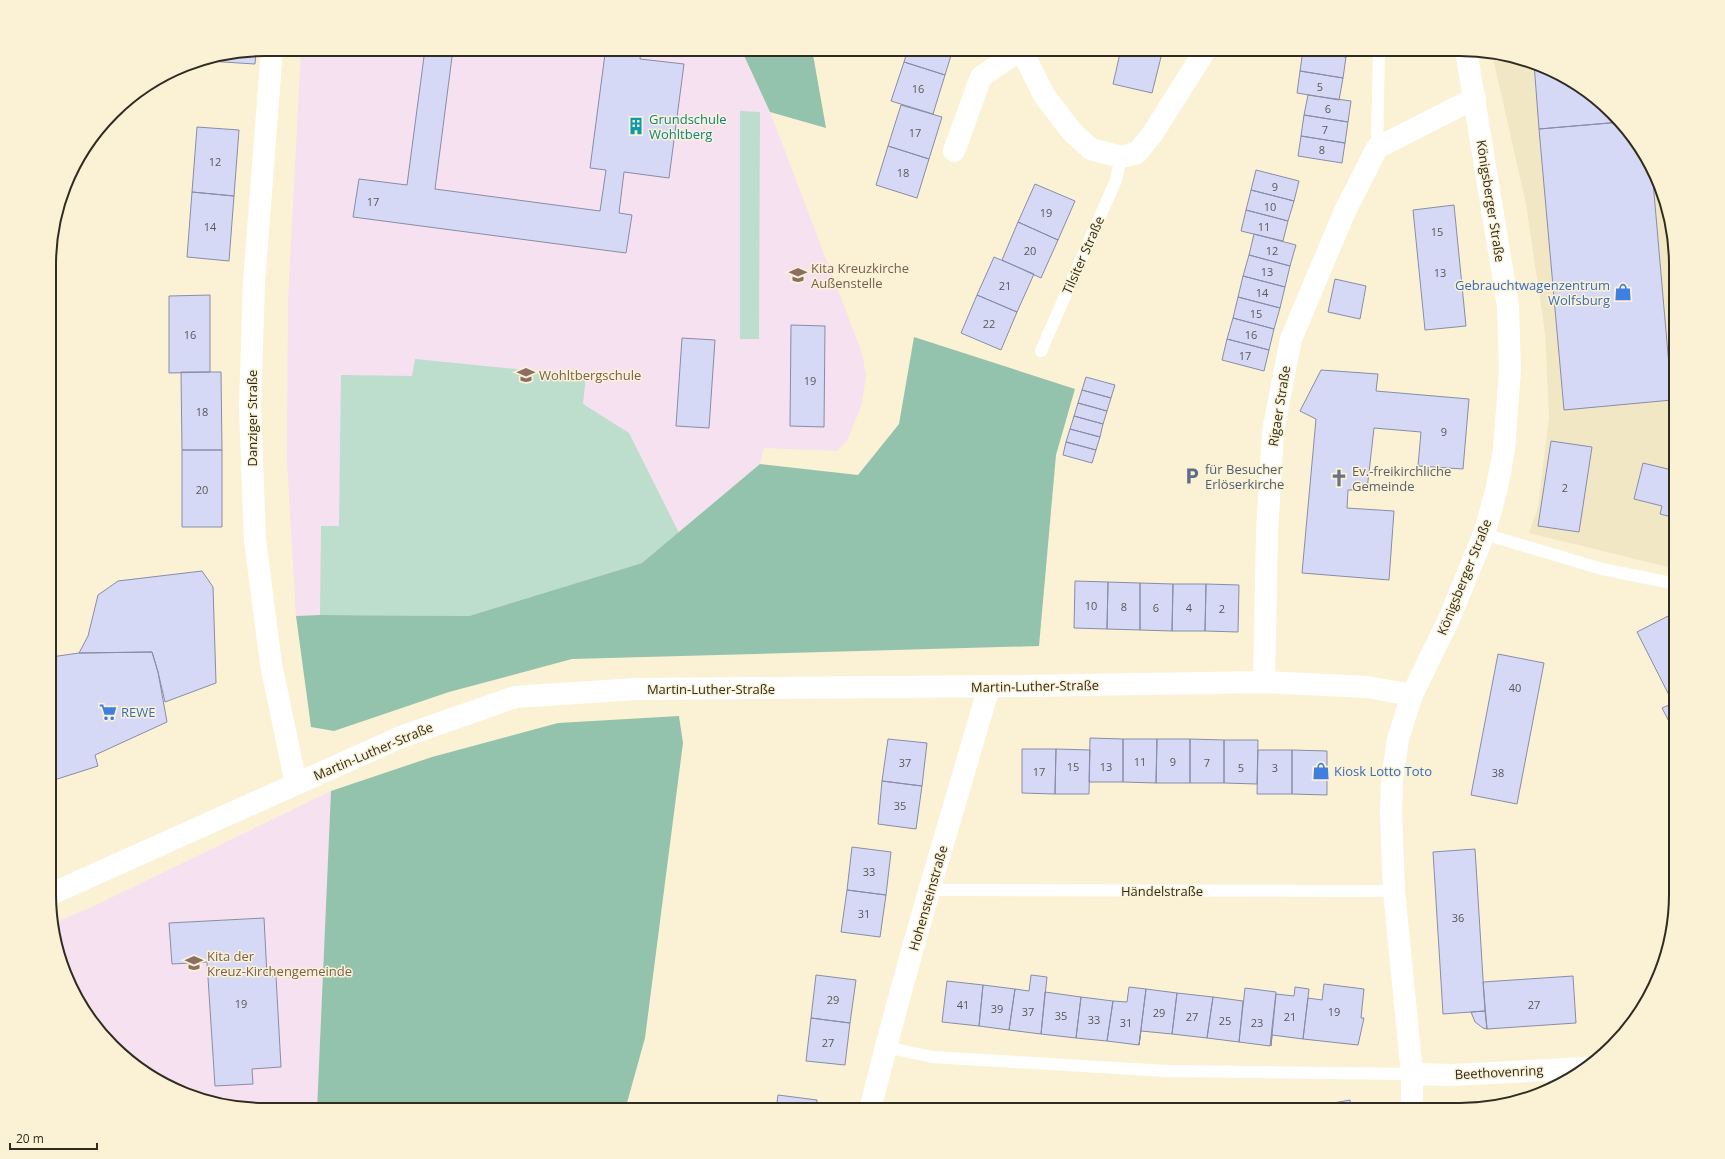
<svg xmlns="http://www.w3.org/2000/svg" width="1725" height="1159" font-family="'Open Sans',sans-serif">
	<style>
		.built { fill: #f2e7c4 }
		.education { fill: #f5e1f0 }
		.green { fill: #bdddcd }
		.forest { fill: #93c3ac }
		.building { fill: #d6d9f6; stroke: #898ca6 }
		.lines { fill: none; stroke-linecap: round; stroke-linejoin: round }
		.lane { stroke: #fff; stroke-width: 12 }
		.street { stroke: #fff; stroke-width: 22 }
		.labels { text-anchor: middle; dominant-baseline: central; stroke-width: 3; stroke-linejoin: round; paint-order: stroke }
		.number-label { font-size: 11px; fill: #595756 }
		.culture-label { font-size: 13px; fill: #0d838f; stroke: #fbf2d5; text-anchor: start }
		.street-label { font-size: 13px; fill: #2f2c21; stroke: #fbf2d5 }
		.education-label { font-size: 13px; fill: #785e54; stroke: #fbf2d5; text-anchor: start }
		.shop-label { font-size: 13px; fill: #366cbe; stroke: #fbf2d5; text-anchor: start }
		.service-label { font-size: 13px; fill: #4e5e75; stroke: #fbf2d5; text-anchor: start }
		.worship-label { font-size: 13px; fill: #5b616d; stroke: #fbf2d5; text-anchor: start }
		.rim { fill: none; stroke: #2f2c21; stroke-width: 2 }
	</style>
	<rect width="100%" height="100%" fill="#fbf2d5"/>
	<path class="built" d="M 1492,54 L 1529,60 L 1580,86 L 1622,123 L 1647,157 L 1669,209 L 1676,251 L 1676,569 L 1529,533 L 1538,507 L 1549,417 L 1545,333 L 1526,204 Z"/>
	<path class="education" d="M 301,49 L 741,49 L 770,112 L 862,353 L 866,375 L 862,404 L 847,441 L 837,451 L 764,448 L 760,464 L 642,563 L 469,616 L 320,615 L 296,616 L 287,461 L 288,301 Z
		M 331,791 L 317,1110 L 265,1110 L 196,1099 L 145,1073 L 112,1046 L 78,1002 L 52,924 L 92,907 Z"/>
	<path class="green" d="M 740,111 L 760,112 L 759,339 L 740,339 Z
		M 415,359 L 586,376 L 583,404 L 629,433 L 679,533 L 642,563 L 469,616 L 320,615 L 321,526 L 339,526 L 341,375 L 412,376 Z"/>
	<path class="forest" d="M 741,49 L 812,49 L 826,128 L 770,112 Z
		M 914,337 L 1075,389 L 1056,455 L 1039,646 L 572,659 L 449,692 L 334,731 L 311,727 L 296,616 L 320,615 L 469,616 L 642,563 L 760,464 L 858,475 L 899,424 Z
		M 679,716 L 683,743 L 645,1038 L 625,1110 L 317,1110 L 331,791 L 432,757 L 558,723 Z"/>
	<path class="building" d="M 425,49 L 453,49 L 435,189 L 600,211 L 606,170 L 590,168 L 605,54 L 620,56 L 621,49 L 641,49 L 640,59 L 684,64 L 669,178 L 624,172 L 619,213 L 632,215 L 626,253 L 353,217 L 359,179 L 407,185 Z
		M 908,49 L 953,49 L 945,75 L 904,62 Z
		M 1121,49 L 1163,49 L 1152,93 L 1113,84 Z
		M 1303,49 L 1347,49 L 1346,57 Z
		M 1303,50 L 1346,57 L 1343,78 L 1300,71 Z
		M 256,51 L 255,64 L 207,61 Z
		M 904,62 L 945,75 L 933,114 L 891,101 Z
		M 1534,63 L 1580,86 L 1621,122 L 1539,129 Z
		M 1300,71 L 1343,78 L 1339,100 L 1297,93 Z
		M 1308,95 L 1351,101 L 1348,122 L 1304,115 Z
		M 901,105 L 942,117 L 929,159 L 888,146 Z
		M 1304,115 L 1348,122 L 1345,143 L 1301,136 Z
		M 1621,122 L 1647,157 L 1652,170 L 1672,400 L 1564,410 L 1539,129 Z
		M 197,127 L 239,130 L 234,196 L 192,192 Z
		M 1301,136 L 1345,143 L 1342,163 L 1298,156 Z
		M 888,146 L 929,159 L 917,198 L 876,185 Z
		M 1256,170 L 1299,181 L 1294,201 L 1251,190 Z
		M 1035,184 L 1075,201 L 1058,240 L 1018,222 Z
		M 1251,190 L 1294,201 L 1288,221 L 1246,210 Z
		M 192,192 L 234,196 L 229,261 L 187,257 Z
		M 1454,205 L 1466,326 L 1425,330 L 1413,210 Z
		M 1246,210 L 1288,221 L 1283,241 L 1241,231 Z
		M 1018,222 L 1058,240 L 1041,278 L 1002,260 Z
		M 1254,234 L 1296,245 L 1290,266 L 1249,255 Z
		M 1249,255 L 1290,266 L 1285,287 L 1243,276 Z
		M 994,257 L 1034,274 L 1017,312 L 977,295 Z
		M 1243,276 L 1285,287 L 1280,308 L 1238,297 Z
		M 1335,279 L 1366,286 L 1360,319 L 1328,312 Z
		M 210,295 L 210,372 L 169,373 L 169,296 Z
		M 977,295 L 1017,312 L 1001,350 L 961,333 Z
		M 1238,297 L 1280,308 L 1274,329 L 1233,318 Z
		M 1233,318 L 1274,329 L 1269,350 L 1227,339 Z
		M 791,325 L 825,326 L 824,427 L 790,426 Z
		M 682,338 L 715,340 L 709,428 L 676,426 Z
		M 1227,339 L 1269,350 L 1264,371 L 1222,360 Z
		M 1321,370 L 1378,374 L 1376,391 L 1469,399 L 1463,469 L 1418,466 L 1421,432 L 1374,428 L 1367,490 L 1348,490 L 1347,508 L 1394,511 L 1389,580 L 1302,573 L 1316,419 L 1300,411 Z
		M 181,372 L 221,372 L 222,450 L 182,450 Z
		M 1086,377 L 1115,385 L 1111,398 L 1082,390 Z
		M 1082,390 L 1111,398 L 1107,411 L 1078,403 Z
		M 1078,403 L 1107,411 L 1103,424 L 1074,416 Z
		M 1074,416 L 1103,424 L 1100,437 L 1070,429 Z
		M 1070,429 L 1100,437 L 1096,450 L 1066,442 Z
		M 1551,441 L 1592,447 L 1579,532 L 1538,526 Z
		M 1066,442 L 1096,450 L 1092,463 L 1063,455 Z
		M 182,450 L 222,450 L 222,527 L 182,527 Z
		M 1643,463 L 1676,471 L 1676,518 L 1660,514 L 1662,506 L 1634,499 Z
		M 202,571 L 213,587 L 216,683 L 165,702 L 158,672 L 152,652 L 79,653 L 88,636 L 98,595 L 118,581 Z
		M 1075,581 L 1108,582 L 1107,629 L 1074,628 Z
		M 1108,582 L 1140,583 L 1140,630 L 1107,629 Z
		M 1140,583 L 1173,584 L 1172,631 L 1140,630 Z
		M 1173,584 L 1206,584 L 1205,631 L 1172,631 Z
		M 1206,584 L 1239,585 L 1238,632 L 1205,631 Z
		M 1676,612 L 1676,702 L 1673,703 L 1637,632 Z
		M 152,652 L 158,672 L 167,722 L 95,755 L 98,766 L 51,781 L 51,657 L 79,653 Z
		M 1498,654 L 1544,663 L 1517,804 L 1471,795 Z
		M 1676,702 L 1676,735 L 1662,708 Z
		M 1090,738 L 1123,739 L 1123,782 L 1089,782 Z
		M 888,739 L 927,743 L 922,786 L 882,781 Z
		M 1123,739 L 1157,739 L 1156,783 L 1123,782 Z
		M 1157,739 L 1190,739 L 1190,783 L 1156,783 Z
		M 1190,739 L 1224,740 L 1224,783 L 1190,783 Z
		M 1224,740 L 1258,740 L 1257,784 L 1224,783 Z
		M 1022,749 L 1056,749 L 1055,794 L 1022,793 Z
		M 1056,749 L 1090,750 L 1089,794 L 1055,794 Z
		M 1258,750 L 1292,750 L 1292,794 L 1257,794 Z
		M 1292,750 L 1327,751 L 1327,795 L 1292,794 Z
		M 882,781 L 922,786 L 916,829 L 878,824 Z
		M 852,847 L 891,852 L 886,895 L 847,890 Z
		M 1475,849 L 1485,1011 L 1443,1014 L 1433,852 Z
		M 847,890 L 886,895 L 880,937 L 841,932 Z
		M 264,918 L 267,976 L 276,976 L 281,1067 L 252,1069 L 253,1084 L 215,1086 L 207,962 L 172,964 L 169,923 Z
		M 816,975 L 856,980 L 850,1023 L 811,1018 Z
		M 1031,975 L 1047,977 L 1041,1034 L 1009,1030 L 1015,989 L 1029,991 Z
		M 1573,976 L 1576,1023 L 1487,1029 L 1483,982 Z
		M 947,981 L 983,985 L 979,1026 L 942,1022 Z
		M 1324,984 L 1364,989 L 1361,1018 L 1364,1018 L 1358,1045 L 1303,1039 L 1308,998 L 1322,1000 Z
		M 983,985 L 1015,989 L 1009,1030 L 979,1026 Z
		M 1129,987 L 1146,989 L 1139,1045 L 1107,1041 L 1113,1001 L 1127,1002 Z
		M 1295,987 L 1309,989 L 1303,1039 L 1272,1035 L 1271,1046 L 1276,994 L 1294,996 Z
		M 1245,988 L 1276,992 L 1270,1046 L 1239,1042 Z
		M 1146,989 L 1177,993 L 1172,1034 L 1141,1031 L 1139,1045 Z
		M 1045,992 L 1081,997 L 1076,1038 L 1041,1034 Z
		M 1177,993 L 1213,997 L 1207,1038 L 1172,1034 Z
		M 1081,997 L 1113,1001 L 1107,1041 L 1076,1038 Z
		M 1213,997 L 1243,1001 L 1239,1042 L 1207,1038 Z
		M 1485,1011 L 1487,1029 L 1483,1028 L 1475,1022 L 1471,1012 Z
		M 811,1018 L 850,1023 L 845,1065 L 806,1061 Z
		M 778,1095 L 817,1100 L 816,1110 L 776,1110 Z
		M 1350,1100 L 1351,1110 L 1311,1110 L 1311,1107 Z"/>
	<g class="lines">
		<path class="lane" d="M 1377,148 L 1379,49
			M 1041,351 L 1116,180 L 1121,157
			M 1484,534 L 1602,569 L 1676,584
			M 930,890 L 1394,891
			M 886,1047 L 932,1057 L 1167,1071 L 1412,1074"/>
		<path class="street" d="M 272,49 L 254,283 L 250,407 L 255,540 L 271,664 L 296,784
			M 954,151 L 981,77 L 1021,49 L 1044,95 L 1072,132 L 1091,149 L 1121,157 L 1137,153 L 1153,133 L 1206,49
			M 1264,682 L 1267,534 L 1273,431 L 1291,339 L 1345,211 L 1377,148 L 1475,98
			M 51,894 L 401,737 L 515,697 L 636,689 L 1022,686 L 1264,682 L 1367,687 L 1412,695
			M 1412,1074 L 1453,1075 L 1586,1068
			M 870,1110 C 905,968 948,827 989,687
			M 1412,1110 L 1412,1074 L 1394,891 L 1391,813 L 1392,780 L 1398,739 L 1412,695 L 1449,619 L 1484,534 L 1496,492 L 1504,450 L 1510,370 L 1508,306 L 1466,50"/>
	</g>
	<defs>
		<g id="building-bare" transform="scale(1.38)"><path d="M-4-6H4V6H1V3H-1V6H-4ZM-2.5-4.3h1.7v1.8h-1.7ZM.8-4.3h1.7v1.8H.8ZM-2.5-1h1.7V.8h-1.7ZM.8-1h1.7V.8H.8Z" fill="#0f9aa8" stroke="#fbf2d5" stroke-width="2.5" paint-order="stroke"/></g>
		<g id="school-bare" transform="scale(1.38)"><path d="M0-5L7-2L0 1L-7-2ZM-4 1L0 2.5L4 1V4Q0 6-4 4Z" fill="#8d6e63" stroke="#fbf2d5" stroke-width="2.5" paint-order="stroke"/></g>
		<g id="shop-bare" transform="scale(1.38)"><path d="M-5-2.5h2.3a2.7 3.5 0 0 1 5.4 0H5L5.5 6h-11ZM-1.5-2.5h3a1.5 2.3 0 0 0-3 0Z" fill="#3f7fe0" stroke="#fbf2d5" stroke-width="2.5" paint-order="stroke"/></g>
		<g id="parking-bare" transform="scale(1.38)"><path d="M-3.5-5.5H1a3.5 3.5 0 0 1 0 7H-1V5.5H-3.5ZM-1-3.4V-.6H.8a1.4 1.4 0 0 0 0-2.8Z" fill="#5c6f8a" stroke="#fbf2d5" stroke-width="2.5" paint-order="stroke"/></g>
		<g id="church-bare" transform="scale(1.38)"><path d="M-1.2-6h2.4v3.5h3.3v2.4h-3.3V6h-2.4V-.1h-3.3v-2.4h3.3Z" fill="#6b7280" stroke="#fbf2d5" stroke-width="2.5" paint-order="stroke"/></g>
		<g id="supermarket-bare" transform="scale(1.38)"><path d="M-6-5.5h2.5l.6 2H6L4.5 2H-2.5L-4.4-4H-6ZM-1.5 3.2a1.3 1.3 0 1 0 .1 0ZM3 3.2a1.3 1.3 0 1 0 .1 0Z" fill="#3f7fe0" stroke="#fbf2d5" stroke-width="2.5" paint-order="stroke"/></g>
	</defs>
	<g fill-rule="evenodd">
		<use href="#building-bare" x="636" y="126"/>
		<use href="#school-bare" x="798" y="275"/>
		<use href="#shop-bare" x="1623" y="292"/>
		<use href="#school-bare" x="526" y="375"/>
		<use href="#parking-bare" x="1192" y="476"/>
		<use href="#church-bare" x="1339" y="478"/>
		<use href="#supermarket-bare" x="108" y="712"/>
		<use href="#shop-bare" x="1321" y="771"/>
		<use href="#school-bare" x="194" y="963"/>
	</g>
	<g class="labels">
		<g class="number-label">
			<text x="1320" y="86">5</text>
			<text x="918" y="88">16</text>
			<text x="1328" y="108">6</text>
			<text x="1325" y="129">7</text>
			<text x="915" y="132">17</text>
			<text x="1322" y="149">8</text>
			<text x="215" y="161">12</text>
			<text x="903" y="172">18</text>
			<text x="1275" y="186">9</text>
			<text x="373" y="201">17</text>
			<text x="1270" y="206">10</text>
			<text x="1046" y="212">19</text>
			<text x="210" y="226">14</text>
			<text x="1264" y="226">11</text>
			<text x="1437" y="231">15</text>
			<text x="1030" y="250">20</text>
			<text x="1272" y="250">12</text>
			<text x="1267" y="271">13</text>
			<text x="1440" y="272">13</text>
			<text x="1005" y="285">21</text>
			<text x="1262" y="292">14</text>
			<text x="1256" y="313">15</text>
			<text x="989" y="323">22</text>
			<text x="190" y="334">16</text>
			<text x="1251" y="334">16</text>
			<text x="1245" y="355">17</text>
			<text x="810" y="380">19</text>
			<text x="202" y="411">18</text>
			<text x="1444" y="431">9</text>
			<text x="1565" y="487">2</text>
			<text x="202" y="489">20</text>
			<text x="1091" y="605">10</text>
			<text x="1124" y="606">8</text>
			<text x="1156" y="607">6</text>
			<text x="1189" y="607">4</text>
			<text x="1222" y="608">2</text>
			<text x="1515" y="687">40</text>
			<text x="1140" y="761">11</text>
			<text x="1173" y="761">9</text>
			<text x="905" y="762">37</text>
			<text x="1207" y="762">7</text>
			<text x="1073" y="766">15</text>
			<text x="1106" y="766">13</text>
			<text x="1241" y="767">5</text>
			<text x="1275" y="767">3</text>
			<text x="1039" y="771">17</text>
			<text x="1498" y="772">38</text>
			<text x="900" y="805">35</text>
			<text x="869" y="871">33</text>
			<text x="864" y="913">31</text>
			<text x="1458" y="917">36</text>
			<text x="833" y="999">29</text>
			<text x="241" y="1003">19</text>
			<text x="963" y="1004">41</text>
			<text x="1534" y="1004">27</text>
			<text x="997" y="1008">39</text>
			<text x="1028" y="1011">37</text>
			<text x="1334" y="1011">19</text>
			<text x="1159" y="1012">29</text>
			<text x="1061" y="1015">35</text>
			<text x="1192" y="1016">27</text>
			<text x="1290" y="1016">21</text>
			<text x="1094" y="1019">33</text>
			<text x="1225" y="1020">25</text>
			<text x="1126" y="1022">31</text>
			<text x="1257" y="1022">23</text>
			<text x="828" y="1042">27</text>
		</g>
		<g class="culture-label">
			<text x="649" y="119">Grundschule<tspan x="649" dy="15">Wohltberg</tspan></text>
		</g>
		<g class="street-label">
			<text transform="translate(1491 201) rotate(81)">Königsberger Straße</text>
			<text transform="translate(1083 255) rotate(-66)">Tilsiter Straße</text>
			<text transform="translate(1279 406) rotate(-81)">Rigaer Straße</text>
			<text transform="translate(252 418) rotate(-90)">Danziger Straße</text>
			<text transform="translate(1464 577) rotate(-68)">Königsberger Straße</text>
			<text transform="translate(1035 686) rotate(-1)">Martin-Luther-Straße</text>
			<text x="711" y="689">Martin-Luther-Straße</text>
			<text transform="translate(373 751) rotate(-23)">Martin-Luther-Straße</text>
			<text x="1162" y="891">Händelstraße</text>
			<text transform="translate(928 898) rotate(-74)">Hohensteinstraße</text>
			<text transform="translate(1499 1072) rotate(-3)">Beethovenring</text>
		</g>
		<g class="education-label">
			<text x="811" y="268">Kita Kreuzkirche<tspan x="811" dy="15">Außenstelle</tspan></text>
			<text x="539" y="375">Wohltbergschule</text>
			<text x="207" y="956">Kita der<tspan x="207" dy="15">Kreuz-Kirchengemeinde</tspan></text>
		</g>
		<g class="shop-label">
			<text x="1610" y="285" text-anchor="end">Gebrauchtwagenzentrum<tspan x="1610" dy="15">Wolfsburg</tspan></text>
			<text x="121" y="712">REWE</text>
			<text x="1334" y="771">Kiosk Lotto Toto</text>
		</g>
		<g class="service-label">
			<text x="1205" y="469">für Besucher<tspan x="1205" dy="15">Erlöserkirche</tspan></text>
		</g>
		<g class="worship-label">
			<text x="1352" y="471">Ev.-freikirchliche<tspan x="1352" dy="15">Gemeinde</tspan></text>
		</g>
	</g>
	<path d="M0 0H1725V1159H0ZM265 56H1460A209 209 0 0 1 1669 265V894A209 209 0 0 1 1460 1103H265A209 209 0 0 1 56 894V265A209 209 0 0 1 265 56Z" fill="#fbf2d5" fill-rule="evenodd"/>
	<path class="rim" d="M265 56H1460A209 209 0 0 1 1669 265V894A209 209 0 0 1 1460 1103H265A209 209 0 0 1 56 894V265A209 209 0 0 1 265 56Z"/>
	<path d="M10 1143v6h87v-6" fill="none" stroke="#2f2c21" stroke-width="2"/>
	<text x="16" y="1143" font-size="12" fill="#2f2c21" stroke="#fbf2d5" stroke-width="3" paint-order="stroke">20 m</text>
</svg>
